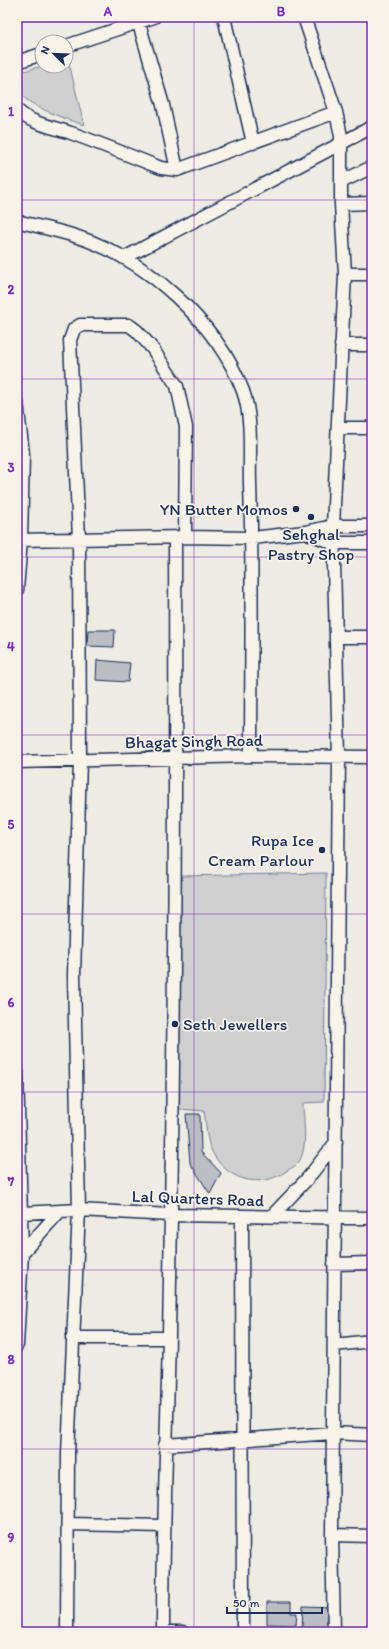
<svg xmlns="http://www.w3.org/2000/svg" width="389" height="1649" font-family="Itim,sans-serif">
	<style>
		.green { fill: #cfcfcf; stroke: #757f96 }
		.building { fill: #babdc2; stroke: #1b2f5e }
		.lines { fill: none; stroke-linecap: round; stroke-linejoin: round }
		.minor-casing { stroke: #1b2f5e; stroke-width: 15 }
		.minor { stroke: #f7f3e8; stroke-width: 12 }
		.grid { fill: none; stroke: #7b2cbf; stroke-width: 1; stroke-opacity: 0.55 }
		.poi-dot { fill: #1b2f5e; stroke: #f7f3e8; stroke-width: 1.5 }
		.labels { text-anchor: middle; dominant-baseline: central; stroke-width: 3.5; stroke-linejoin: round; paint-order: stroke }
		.poi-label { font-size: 17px; fill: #1b2f5e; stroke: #f7f3e8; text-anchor: end }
		.street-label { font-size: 17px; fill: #1b2f5e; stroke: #f7f3e8 }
		.neatline { fill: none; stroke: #7b2cbf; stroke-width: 1.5 }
		.grid-label { font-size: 13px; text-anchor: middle; font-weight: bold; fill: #7b2cbf }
	</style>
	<rect width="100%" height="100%" fill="#eeebe2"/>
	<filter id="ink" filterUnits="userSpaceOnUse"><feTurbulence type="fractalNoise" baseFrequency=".025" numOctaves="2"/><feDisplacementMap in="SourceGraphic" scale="8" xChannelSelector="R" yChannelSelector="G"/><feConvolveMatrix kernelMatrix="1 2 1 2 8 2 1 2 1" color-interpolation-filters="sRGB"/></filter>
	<g filter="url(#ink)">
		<path class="green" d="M 68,59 L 84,125 C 68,120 27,106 18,91 C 15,87 17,78 17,73 L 42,66 L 66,66 L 66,60 Z
			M 326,873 L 324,1102 L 303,1103 C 303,1120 309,1148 298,1163 C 296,1166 291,1168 288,1170 C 260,1191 223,1180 210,1147 C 206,1136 206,1122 204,1111 L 179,1109 L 181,876 Z"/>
		<path class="building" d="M 88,630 L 115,630 L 114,647 L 87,646 Z
			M 97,660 L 130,663 L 128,682 L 96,680 Z
			M 186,1114 L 200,1114 L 201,1152 L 221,1173 L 210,1194 L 190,1163 Z
			M 267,1602 L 291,1602 L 291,1613 L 297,1613 L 296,1625 L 267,1624 Z
			M 303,1606 L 331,1607 L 331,1629 L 302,1628 Z"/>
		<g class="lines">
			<g class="minor-casing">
				<path id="minor" d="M 137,17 L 163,105 L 177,170
					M 224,17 L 253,143
					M 304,17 L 336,112 L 341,136 L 341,204 L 345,274 L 333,526 L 339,757 L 332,1535 L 334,1632
					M 66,46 L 154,17
					M 17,62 L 42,54
					M 17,110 C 31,124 53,127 71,133 C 101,144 131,156 161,168 L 177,170 L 336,112
					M 341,182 L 372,167
					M 341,204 L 372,203
					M 17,221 C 36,226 56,230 75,236 C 145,258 217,322 243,391 C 253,419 249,454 250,484 C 253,574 251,665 251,756
					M 124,258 L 372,127
					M 345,274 L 372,274
					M 341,345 L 372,345
					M 17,402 L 23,454 L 21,540 L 17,590
					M 339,428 L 372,428
					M 305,532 L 333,543 L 372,543
					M 17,540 L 185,537 L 252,538 L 305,532 L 333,526 L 372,526
					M 337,637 L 372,637
					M 17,762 L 251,756 L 372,757
					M 17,1072 L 22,1253 L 17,1345
					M 22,1213 L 79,1210 L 170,1215 L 372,1218
					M 242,1216 L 243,1632
					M 271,1217 L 308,1178 L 336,1142
					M 22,1253 L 60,1211
					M 334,1264 L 372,1263
					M 72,1338 L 169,1338
					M 334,1345 L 372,1341
					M 165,1445 L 333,1433 L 372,1435
					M 68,1524 L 164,1526
					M 332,1535 L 372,1536
					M 67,1632 L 68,1454 L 79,1210 L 74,975 L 80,760 L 79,539 L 70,340 L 74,329 L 80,325 L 129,325 L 137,331 L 152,348 L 177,386 L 186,427 L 185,537
					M 163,1632 C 163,1533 167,1434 169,1335 C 174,1070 176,804 175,538
					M 163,1632 L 183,1632"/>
			</g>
			<use href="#minor" class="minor"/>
		</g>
	</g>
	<path class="grid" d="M 194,17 L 194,1632M 17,200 L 372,200M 17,379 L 372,379M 17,557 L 372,557M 17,735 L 372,735M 17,914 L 372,914M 17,1092 L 372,1092M 17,1270 L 372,1270M 17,1449 L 372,1449"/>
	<g class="poi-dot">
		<circle cx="296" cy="509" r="4"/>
		<circle cx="311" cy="517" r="4"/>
		<circle cx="322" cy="850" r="4"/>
		<circle cx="175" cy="1024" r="4"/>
	</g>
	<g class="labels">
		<g class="poi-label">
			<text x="288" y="509">YN Butter Momos</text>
			<text x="311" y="534" text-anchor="middle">Sehghal<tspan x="311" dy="20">Pastry Shop</tspan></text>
			<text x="314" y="840">Rupa Ice<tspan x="314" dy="20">Cream Parlour</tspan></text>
			<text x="183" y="1024" text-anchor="start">Seth Jewellers</text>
		</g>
		<g class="street-label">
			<text transform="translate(194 741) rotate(-1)">Bhagat Singh Road</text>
			<text transform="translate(198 1198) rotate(2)">Lal Quarters Road</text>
		</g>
	</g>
	<rect width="389" height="1649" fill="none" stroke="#f7f3e8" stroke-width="44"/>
	<g transform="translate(54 54) rotate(293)"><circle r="19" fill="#f7f3e8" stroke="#9fa5b1"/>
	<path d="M0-3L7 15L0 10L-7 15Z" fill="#1b2f5e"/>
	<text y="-6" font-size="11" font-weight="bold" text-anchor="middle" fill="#1b2f5e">N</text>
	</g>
	<path d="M227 1607v6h95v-6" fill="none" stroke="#1b2f5e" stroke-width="2"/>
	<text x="233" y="1607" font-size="12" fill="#1b2f5e" stroke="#f7f3e8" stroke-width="3" paint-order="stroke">50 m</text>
	<rect x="22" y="22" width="345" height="1605" class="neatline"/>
	<g class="grid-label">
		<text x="108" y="16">A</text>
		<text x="281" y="16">B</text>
		<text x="11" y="116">1</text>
		<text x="11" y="294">2</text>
		<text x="11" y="472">3</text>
		<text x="11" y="651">4</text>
		<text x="11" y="829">5</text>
		<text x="11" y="1007">6</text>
		<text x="11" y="1186">7</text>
		<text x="11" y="1364">8</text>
		<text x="11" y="1542">9</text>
	</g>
</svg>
